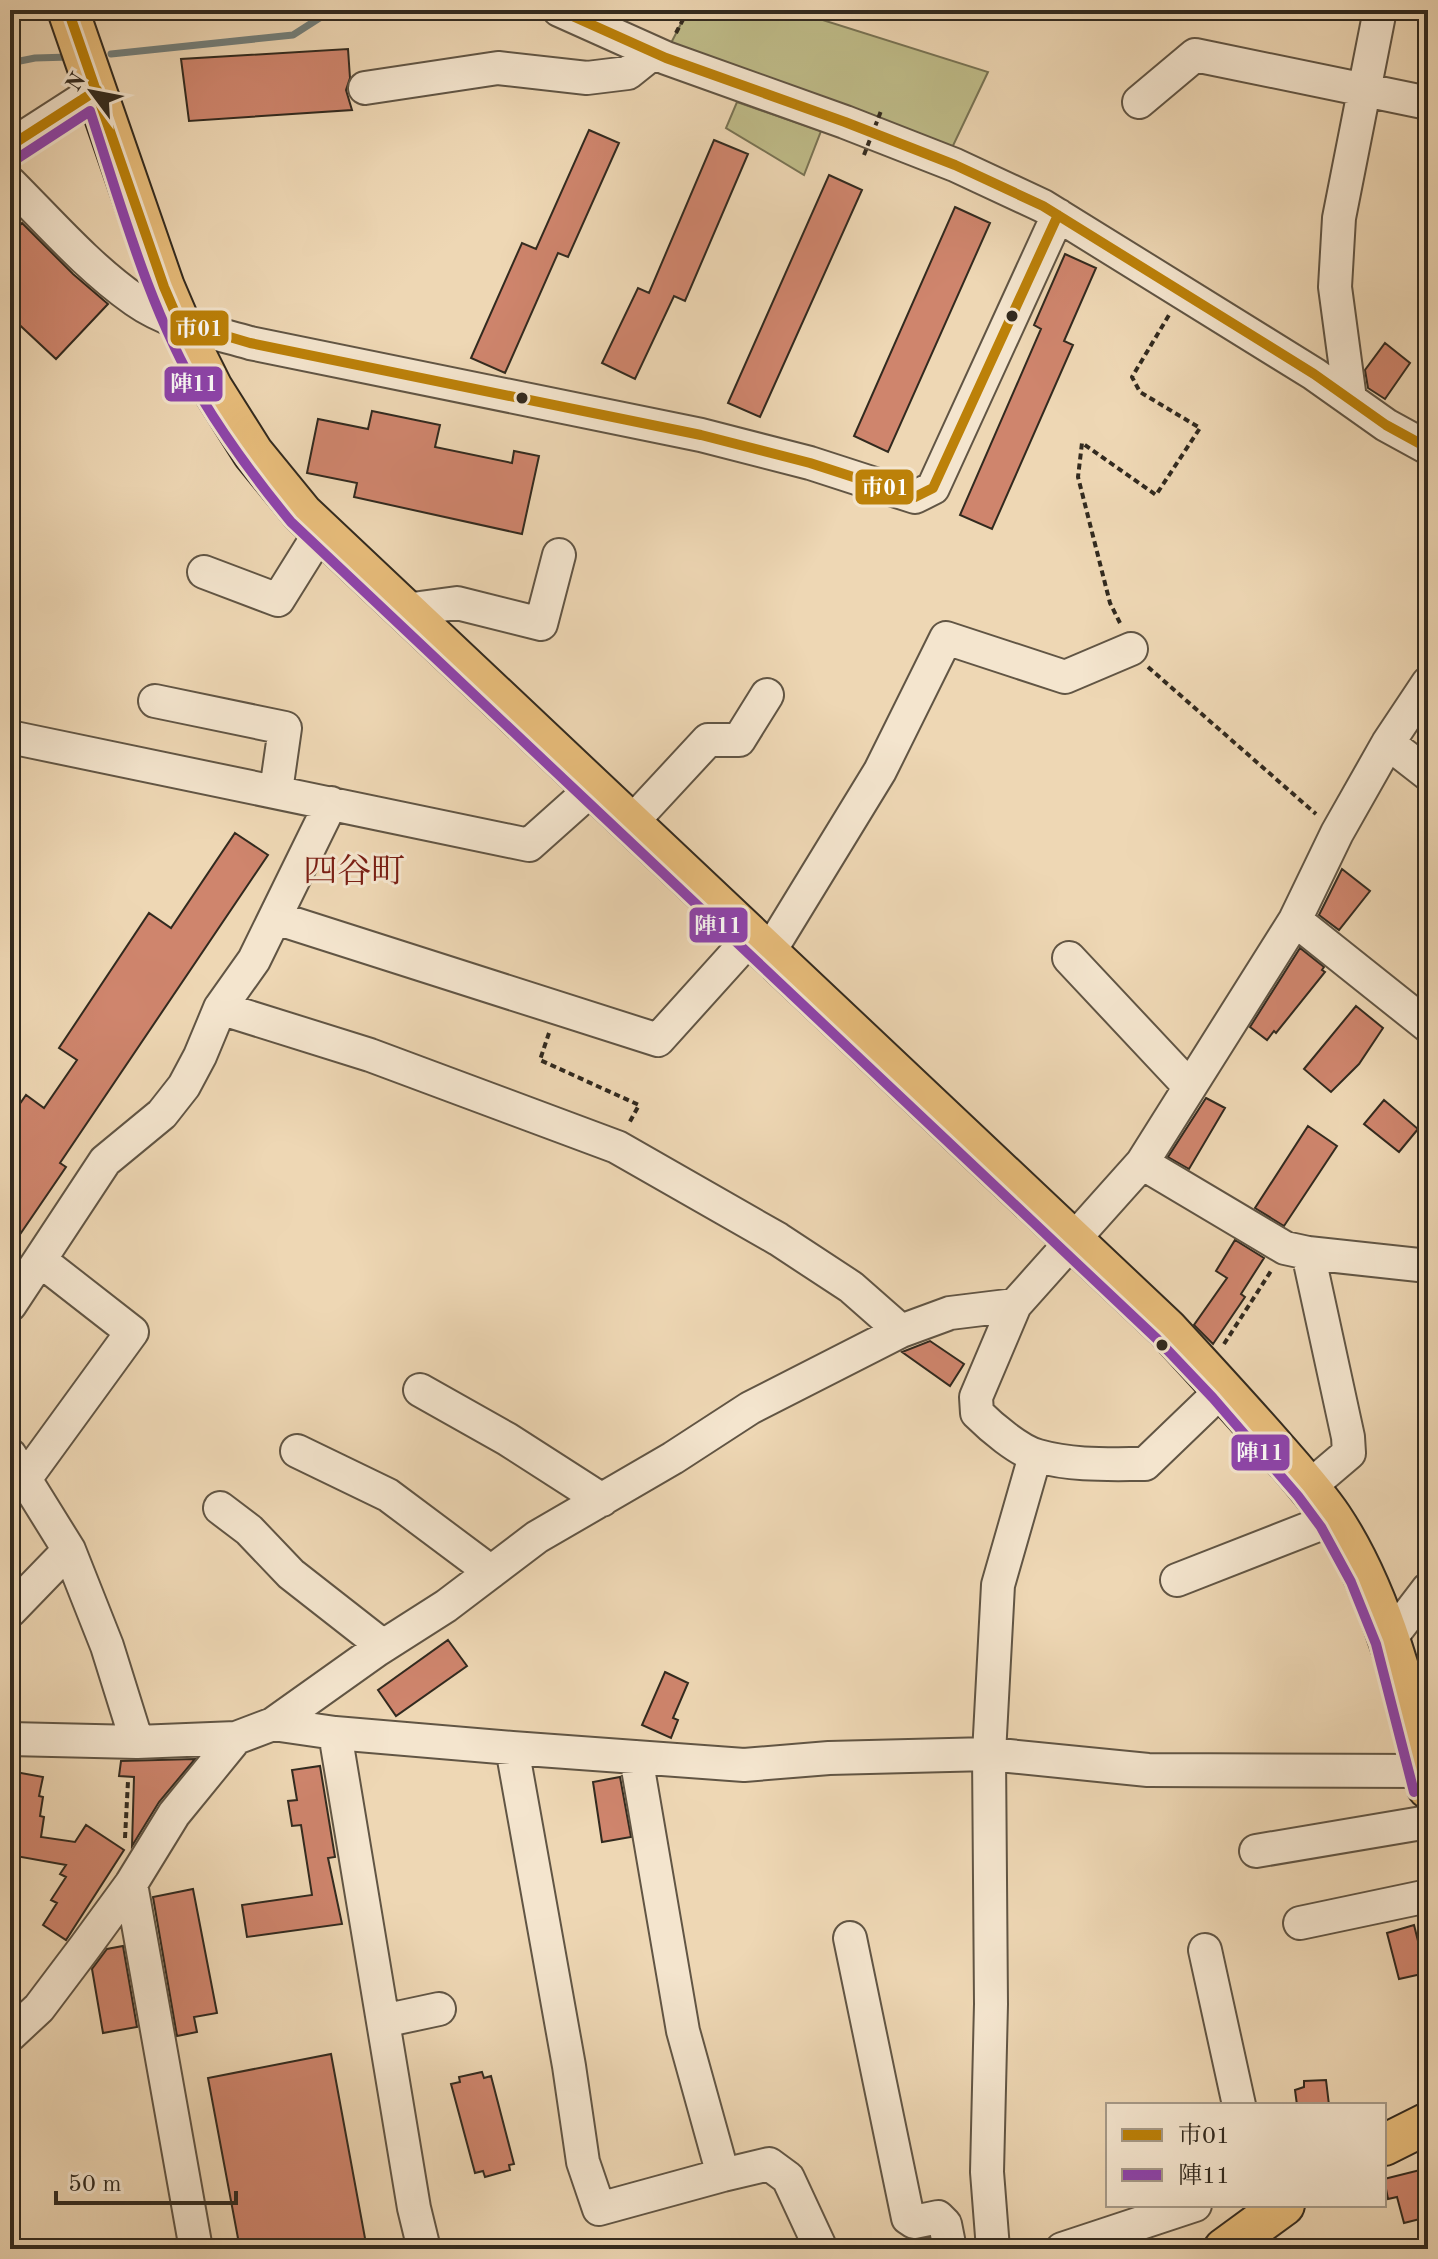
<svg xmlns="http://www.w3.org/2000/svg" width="1438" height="2259" font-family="'Old Standard TT','Noto Serif JP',serif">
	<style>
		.green { fill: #bfbc89; stroke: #787354; stroke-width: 2 }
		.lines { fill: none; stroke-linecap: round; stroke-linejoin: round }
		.stream { stroke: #737f7b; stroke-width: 7 }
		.building { fill: #cf856d; stroke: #322a1f; stroke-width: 2 }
		.minor-casing { stroke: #615544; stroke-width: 36 }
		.major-casing { stroke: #322a1f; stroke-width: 44 }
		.path { stroke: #322a1f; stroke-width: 4; stroke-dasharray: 6 4; stroke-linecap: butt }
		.minor { stroke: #f4e5ce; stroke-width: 32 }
		.major { stroke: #e7bc7a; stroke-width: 40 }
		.path-bridge { stroke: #322a1f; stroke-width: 4; stroke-dasharray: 6 4; stroke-linecap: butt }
		.bus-1-casing { stroke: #f4e5ce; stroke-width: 16 }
		.bus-2-casing { stroke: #f4e5ce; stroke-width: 16 }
		.bus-1 { stroke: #bc8109; stroke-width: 10 }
		.bus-2 { stroke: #8e44ad; stroke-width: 10 }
		.bus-dot { fill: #322a1f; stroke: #f4e5ce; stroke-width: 3 }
		.labels { text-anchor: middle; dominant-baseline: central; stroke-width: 6; stroke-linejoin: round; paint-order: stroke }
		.neighbourhood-label { font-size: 34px; fill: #7a1f14; stroke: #f4e5ce }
		.line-badge { stroke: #f4e5ce; stroke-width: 3 }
		.badge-label { font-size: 22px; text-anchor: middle; font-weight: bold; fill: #fff }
	</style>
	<rect width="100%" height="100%" fill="#eed7b4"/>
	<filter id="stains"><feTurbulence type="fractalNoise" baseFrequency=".0025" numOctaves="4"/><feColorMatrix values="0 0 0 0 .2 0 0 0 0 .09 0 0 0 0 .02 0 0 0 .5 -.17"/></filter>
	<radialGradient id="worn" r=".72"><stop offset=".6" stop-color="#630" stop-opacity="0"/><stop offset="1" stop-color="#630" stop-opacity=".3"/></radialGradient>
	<path class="green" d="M 688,10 L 791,10 L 988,72 L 950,152 L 669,47 Z
		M 737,102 L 821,131 L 804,175 L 726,128 Z"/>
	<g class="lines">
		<path class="stream" d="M 111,54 L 293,35 L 332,10
			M 10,63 L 35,58 L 70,57"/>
	</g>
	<path class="building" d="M 348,49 L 350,78 L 346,90 L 352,110 L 189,121 L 181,59 Z
		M 589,130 L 619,143 L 568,257 L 558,253 L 505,373 L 471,358 L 522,243 L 536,249 Z
		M 714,140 L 748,154 L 685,301 L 674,296 L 635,379 L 602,363 L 638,288 L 649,293 Z
		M 829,175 L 862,190 L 760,417 L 728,403 Z
		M 955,207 L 990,223 L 888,452 L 854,436 Z
		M 22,223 L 73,274 L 108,304 L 56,359 L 10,316 L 10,236 Z
		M 1065,254 L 1096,268 L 1064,341 L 1073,345 L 992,529 L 960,515 L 1041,329 L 1034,325 Z
		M 1385,343 L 1410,363 L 1385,399 L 1368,388 L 1365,370 Z
		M 372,411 L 440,425 L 435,447 L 512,463 L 514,451 L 539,456 L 522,534 L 354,497 L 357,483 L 307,473 L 318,419 L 368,429 Z
		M 235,833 L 268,855 L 60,1163 L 66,1167 L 10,1249 L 10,1118 L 26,1095 L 44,1108 L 77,1060 L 59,1048 L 149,913 L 171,928 Z
		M 1342,869 L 1370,891 L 1339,930 L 1319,915 Z
		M 1300,948 L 1324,967 L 1322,970 L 1325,972 L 1276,1033 L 1274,1031 L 1267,1040 L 1250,1027 Z
		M 1356,1006 L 1383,1028 L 1359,1064 L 1331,1092 L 1304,1069 Z
		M 1206,1098 L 1225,1108 L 1189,1169 L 1168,1157 Z
		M 1384,1100 L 1418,1129 L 1399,1152 L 1364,1124 Z
		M 1308,1126 L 1337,1146 L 1284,1226 L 1255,1208 Z
		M 1235,1240 L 1264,1258 L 1241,1294 L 1245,1297 L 1213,1344 L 1194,1325 L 1227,1278 L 1216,1271 Z
		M 930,1341 L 964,1364 L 950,1386 L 902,1352 Z
		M 448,1640 L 467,1666 L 396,1716 L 378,1690 Z
		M 665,1672 L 688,1683 L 673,1718 L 678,1720 L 671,1738 L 642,1725 Z
		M 195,1759 L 159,1802 L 132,1846 L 134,1777 L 119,1776 L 121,1761 Z
		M 320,1766 L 335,1857 L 328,1858 L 342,1924 L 247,1937 L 242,1905 L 312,1895 L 301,1825 L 292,1826 L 288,1801 L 297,1800 L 292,1770 Z
		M 10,1771 L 43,1777 L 39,1796 L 43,1797 L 40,1816 L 44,1817 L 41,1837 L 75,1842 L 86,1825 L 124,1850 L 66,1940 L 43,1925 L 57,1903 L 51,1900 L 66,1877 L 60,1874 L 66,1865 L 10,1855 Z
		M 620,1777 L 631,1837 L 602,1842 L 593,1782 Z
		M 193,1889 L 217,2013 L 194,2017 L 197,2032 L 177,2036 L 153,1897 Z
		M 1414,1925 L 1426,1973 L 1399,1979 L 1387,1933 Z
		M 123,1946 L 137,2027 L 103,2033 L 92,1969 L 107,1949 Z
		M 331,2054 L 367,2249 L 240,2249 L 208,2078 Z
		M 482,2072 L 484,2078 L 491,2076 L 514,2164 L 509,2165 L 510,2170 L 485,2177 L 483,2171 L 475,2173 L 451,2084 L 460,2082 L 459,2077 Z
		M 1326,2080 L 1329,2105 L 1297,2105 L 1295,2090 L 1304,2087 L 1304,2081 Z
		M 1428,2168 L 1428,2217 L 1404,2223 L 1397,2197 L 1388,2199 L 1384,2179 Z"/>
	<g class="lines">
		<g class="minor-casing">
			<path id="minor" d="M 559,10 L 666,58 L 845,122 L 955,165 L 1043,206 L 1314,374 L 1386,425 L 1428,448
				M 365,88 L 498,68 L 587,78 L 628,73 L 653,53
				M 1139,102 L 1195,55 L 1428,103
				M 10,146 L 97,90
				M 10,183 C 50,223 89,268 135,300 C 169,324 212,332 250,343 L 701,435 L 810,463 L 915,497 L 933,488 L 1058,215
				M 1350,399 L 1335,287 L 1339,218 L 1380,10
				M 204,572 L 278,600 L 321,531
				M 405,610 L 457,603 L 541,624 L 559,555
				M 155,701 L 285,728 L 276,791
				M 10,737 L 529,845 L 594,787
				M 1388,743 L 1428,774
				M 631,823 L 708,740 L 739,740 L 767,695
				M 276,918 L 658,1040 L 750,938
				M 1295,920 L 1428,1026
				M 768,954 L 880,771 L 946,638 L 1065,677 L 1131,649
				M 1069,958 L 1189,1086
				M 220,1008 L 370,1055 L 617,1147 L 778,1239 L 851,1287 L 901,1331
				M 1142,1163 L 1285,1248 L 1308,1253 L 1428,1266
				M 1308,1253 L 1348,1437 L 1349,1453 L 1309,1487
				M 10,1305 L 105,1161 L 162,1114 L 184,1086 L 200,1056 L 220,1008 L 254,960 L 331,803
				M 1223,1389 L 1145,1464 C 1110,1464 1073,1466 1038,1456 C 1019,1451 991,1427 977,1413 L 976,1397 L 1015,1305 L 1142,1163 L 1295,920 L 1337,833 L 1388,743 L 1428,683
				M 420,1390 L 507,1439 L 602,1500
				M 297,1451 L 388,1495 L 491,1572
				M 10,1455 L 69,1550 L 107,1646 L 137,1742
				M 25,1479 L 132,1332 L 41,1261
				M 220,1508 L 249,1530 L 291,1574 L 383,1646
				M 1177,1580 L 1333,1519
				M 10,1611 L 69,1550
				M 1389,1640 L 1428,1589
				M 273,1724 L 377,1650 L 446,1606 L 537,1537 L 673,1458 L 750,1408 L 901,1331 L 950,1313 L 1015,1305
				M 335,1733 L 414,2208 L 424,2249
				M 10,1739 L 137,1742 L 236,1738 L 273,1724 L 335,1733 L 512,1748 L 744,1765 L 829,1758 L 989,1754 L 1148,1770 L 1425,1771
				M 512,1748 L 569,2066 L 583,2162 L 599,2209 L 723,2175 L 683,2031 L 636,1757
				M 1256,1851 L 1428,1822
				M 131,1884 L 196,2249
				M 1300,1923 L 1428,1896
				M 850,1938 L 908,2218 L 914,2222 L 938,2217 L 945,2224 L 950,2249
				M 1205,1950 L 1239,2105
				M 383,2021 L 439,2009
				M 10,2035 L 39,2008 L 85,1947 L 131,1884 L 174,1814 L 236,1738
				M 723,2175 L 769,2164 L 788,2178 L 821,2249
				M 993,2249 L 987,2172 L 991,2004 L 989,1754 L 998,1585 L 1035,1456
				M 1062,2249 L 1195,2205"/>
		</g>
		<g class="major-casing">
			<path id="major" d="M 68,10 L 164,287 L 179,322 L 212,388 L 253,453 L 302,513 L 1167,1329 C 1203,1368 1239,1407 1274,1447 C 1294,1470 1315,1493 1332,1518 C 1382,1593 1410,1700 1428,1788
				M 1384,2145 L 1428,2123
				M 1224,2249 L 1284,2205"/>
		</g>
		<path class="path" d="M 676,33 L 688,10
			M 1120,623 L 1110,603 L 1078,477 L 1082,443 L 1156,495 L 1200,428 L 1140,392 L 1132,377 L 1169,315
			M 1148,667 L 1316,814
			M 549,1033 L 540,1060 L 639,1105 L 628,1125
			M 1224,1344 L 1271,1271
			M 125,1838 L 128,1781"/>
		<use href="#minor" class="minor"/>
		<use href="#major" class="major"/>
		<path class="path-bridge" d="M 864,155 L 881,111"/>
		<g class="bus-1-casing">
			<path id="bus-1" d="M 68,10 L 164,287 L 179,322 L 250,343 L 701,435 L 810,463 L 915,497 L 933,488 L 1058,215
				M 559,10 L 666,58 L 845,122 L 955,165 L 1043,206 L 1314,374 L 1386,425 L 1428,448
				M 10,146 L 97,90"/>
		</g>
		<g class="bus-2-casing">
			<path id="bus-2" d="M 18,158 L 90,111 C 122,208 149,309 201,397 C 228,442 258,482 291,522 L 1157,1339 L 1213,1398 L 1298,1496 L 1321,1527 L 1351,1582 L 1376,1644 L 1414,1792"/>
		</g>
		<use href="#bus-1" class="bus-1"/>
		<use href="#bus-2" class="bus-2"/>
	</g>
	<g class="bus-dot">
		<circle cx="1012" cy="316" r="7"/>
		<circle cx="522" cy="398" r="7"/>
		<circle cx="1162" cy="1345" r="7"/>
	</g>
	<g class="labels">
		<g class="neighbourhood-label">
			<text x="354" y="873">四谷町</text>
		</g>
	</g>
	<g class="line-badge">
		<rect x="169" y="309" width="61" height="38" rx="8" fill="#bc8109"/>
		<rect x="163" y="365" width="61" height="38" rx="8" fill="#8e44ad"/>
		<rect x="854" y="468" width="61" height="38" rx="8" fill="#bc8109"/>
		<rect x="688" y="906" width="61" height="38" rx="8" fill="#8e44ad"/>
		<rect x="1230" y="1433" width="61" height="39" rx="8" fill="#8e44ad"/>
	</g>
	<g class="badge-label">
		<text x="199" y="336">市01</text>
		<text x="194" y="391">陣11</text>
		<text x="885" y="495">市01</text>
		<text x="718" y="933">陣11</text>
		<text x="1260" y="1460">陣11</text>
	</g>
	<rect width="1438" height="2259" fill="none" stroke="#eed7b4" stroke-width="40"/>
	<rect x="12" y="12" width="1414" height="2235" fill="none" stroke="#322a1f" stroke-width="4"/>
	<rect x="20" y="20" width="1398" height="2219" fill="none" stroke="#322a1f" stroke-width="2"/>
	<rect x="1106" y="2103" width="280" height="104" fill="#f4e5ce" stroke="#a69a88" stroke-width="2"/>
	<rect x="1122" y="2129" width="40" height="12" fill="#bc8109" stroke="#a69a88" stroke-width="2"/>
	<text x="1178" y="2143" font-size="24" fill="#322a1f">市01</text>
	<rect x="1122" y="2169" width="40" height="12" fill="#8e44ad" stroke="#a69a88" stroke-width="2"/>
	<text x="1178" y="2183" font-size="24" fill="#322a1f">陣11</text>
	<g transform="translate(92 92) rotate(302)" stroke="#f4e5ce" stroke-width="6" paint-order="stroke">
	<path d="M0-6L14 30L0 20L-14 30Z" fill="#322a1f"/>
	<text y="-12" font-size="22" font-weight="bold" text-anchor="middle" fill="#322a1f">N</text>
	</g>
	<path d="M56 2191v12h180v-12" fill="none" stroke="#322a1f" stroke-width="4"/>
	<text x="68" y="2191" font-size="24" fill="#322a1f" stroke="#f4e5ce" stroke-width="6" paint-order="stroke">50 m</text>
	<rect width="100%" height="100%" filter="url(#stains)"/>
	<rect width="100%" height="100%" fill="url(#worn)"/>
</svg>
